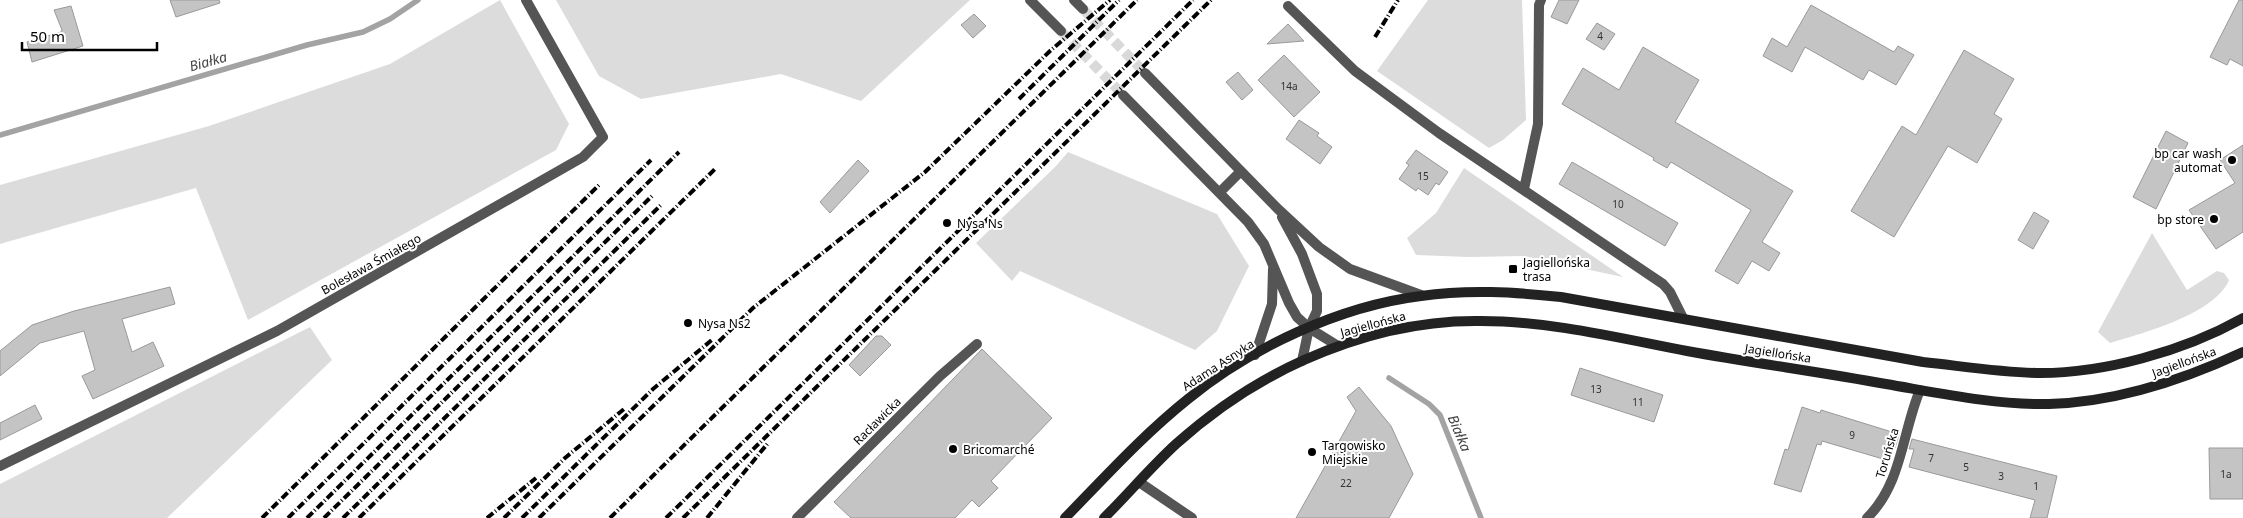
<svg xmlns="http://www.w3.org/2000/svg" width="2243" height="518" font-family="'Noto Sans',sans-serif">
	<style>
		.green { fill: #dcdcdc }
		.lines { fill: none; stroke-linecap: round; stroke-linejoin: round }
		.stream { stroke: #a3a3a3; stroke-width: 5.5 }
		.building { fill: #c4c4c4; stroke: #999 }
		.tertiary-tunnel { stroke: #d9d9d9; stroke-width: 10; stroke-dasharray: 10 5; stroke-linecap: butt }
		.minor { stroke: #555; stroke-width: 10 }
		.tertiary { stroke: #555; stroke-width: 10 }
		.secondary { stroke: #222; stroke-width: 10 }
		.rail { stroke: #000; stroke-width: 4; stroke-dasharray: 8 2.5 1 2.5; stroke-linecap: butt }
		.poi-dot { fill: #000; stroke: #fff; stroke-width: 2 }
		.labels { text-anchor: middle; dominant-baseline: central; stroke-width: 4; stroke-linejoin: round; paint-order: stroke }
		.number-label { font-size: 10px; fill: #313131 }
		.poi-label { font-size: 12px; fill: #000; stroke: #fff; text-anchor: start }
		.street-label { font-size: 12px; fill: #000; stroke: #fff }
		.water-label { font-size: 14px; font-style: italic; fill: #444; stroke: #fff }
	</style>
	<rect width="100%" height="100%" fill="#fff"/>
	<path class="green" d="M 500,0 L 569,124 L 556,150 L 248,320 L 196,188 L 0,244 L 0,185 L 209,126 L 390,64 Z
		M 556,0 L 970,0 L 861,101 L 781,74 L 641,99 L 599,76 Z
		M 1428,0 L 1522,0 L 1526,120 L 1503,140 L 1489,148 L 1377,71 Z
		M 1068,152 L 1217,214 L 1249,266 L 1217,331 L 1195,350 L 1020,271 L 1012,281 L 976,243 L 1056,166 Z
		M 1464,168 L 1623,277 L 1524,256 L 1469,257 L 1416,255 L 1407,238 L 1436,213 Z
		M 2152,233 L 2187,290 L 2217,271 L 2224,273 L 2229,280 C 2215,314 2143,333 2110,343 L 2098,332 Z
		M 310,327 L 332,360 L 167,518 L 0,518 L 0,484 Z"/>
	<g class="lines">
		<path class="stream" d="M 0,135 L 307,45 L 363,32 L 390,19 L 418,0
			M 1389,378 L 1429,404 L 1440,415 L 1481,518"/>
	</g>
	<path class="building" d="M 170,0 L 219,0 L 220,3 L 176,17 Z
		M 1559,0 L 1579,0 L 1567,24 L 1551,17 Z
		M 2239,0 L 2243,0 L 2243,66 L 2230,59 L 2227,65 L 2210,57 Z
		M 1811,5 L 1894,52 L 1898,46 L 1914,55 L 1896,85 L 1869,70 L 1863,80 L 1805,47 L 1792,72 L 1763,56 L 1772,38 L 1787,47 Z
		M 71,6 L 83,46 L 32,62 L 27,42 L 61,32 L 62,30 L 54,10 Z
		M 974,14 L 986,26 L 973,38 L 961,25 Z
		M 1597,23 L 1615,34 L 1604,50 L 1586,39 Z
		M 1288,24 L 1304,41 L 1267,44 Z
		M 1643,47 L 1699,80 L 1675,122 L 1793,191 L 1762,242 L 1780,253 L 1769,271 L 1752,261 L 1738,284 L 1715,271 L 1751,210 L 1671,162 L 1667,168 L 1653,160 L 1654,158 L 1562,104 L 1583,68 L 1619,90 Z
		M 1964,50 L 2014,79 L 1994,114 L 2002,119 L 1977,163 L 1948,146 L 1894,237 L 1851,211 L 1902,126 L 1916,135 Z
		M 1284,55 L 1320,92 L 1294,117 L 1258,80 Z
		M 1238,72 L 1253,90 L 1242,100 L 1226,82 Z
		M 1299,120 L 1319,133 L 1317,136 L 1332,147 L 1320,164 L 1286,139 Z
		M 2166,131 L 2188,143 L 2156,209 L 2133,197 Z
		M 2243,145 L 2243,232 L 2216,249 L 2189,210 L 2235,183 L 2220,160 Z
		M 1416,150 L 1448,172 L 1439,185 L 1436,183 L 1428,195 L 1418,188 L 1416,191 L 1399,179 L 1409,165 L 1406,163 Z
		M 858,160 L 869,171 L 830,213 L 820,202 Z
		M 1572,162 L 1678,223 L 1665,246 L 1559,184 Z
		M 2034,212 L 2049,221 L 2033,249 L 2018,240 Z
		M 170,287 L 175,304 L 122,319 L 132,352 L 153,342 L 164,366 L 93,399 L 82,376 L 95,370 L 84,331 L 40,343 L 0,376 L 0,351 L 32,325 L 74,311 Z
		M 876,336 L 882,336 L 891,345 L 860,376 L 849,365 Z
		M 982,349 L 1052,418 L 991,481 L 998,488 L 979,507 L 972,500 L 955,518 L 851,518 L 834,502 Z
		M 1580,368 L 1663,395 L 1654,422 L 1571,395 Z
		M 1359,387 L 1391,426 L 1413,474 L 1389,518 L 1296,518 L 1356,411 L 1347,397 Z
		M 35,405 L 42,419 L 0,440 L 0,423 Z
		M 1802,407 L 1820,413 L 1821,410 L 1892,432 L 1891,433 L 1899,435 L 1895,448 L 1887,447 L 1883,459 L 1822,441 L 1821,445 L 1817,444 L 1801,492 L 1774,484 L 1785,449 L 1788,450 Z
		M 1912,439 L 2057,476 L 2047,518 L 2030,518 L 2035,500 L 1909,467 L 1914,449 L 1909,449 Z
		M 2209,448 L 2243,448 L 2243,499 L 2210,499 Z"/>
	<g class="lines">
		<path class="tertiary-tunnel" d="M 1083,9 L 1145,73
			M 1061,31 L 1123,95"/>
		<path class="minor" d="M 1288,6 L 1355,71 L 1439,133 L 1663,284 L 1670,292 L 1683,318
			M 1524,189 L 1538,124 L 1539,5 L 1541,0
			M 1139,482 L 1192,518
			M 797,518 L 940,376 L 977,344
			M 1867,518 C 1902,484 1902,433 1920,390"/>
		<path class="tertiary" d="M 1030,0 L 1061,31
			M 1074,0 L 1083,9
			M 1145,73 L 1278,209 L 1319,247 L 1350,269 L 1421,295
			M 1123,95 L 1248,222 L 1264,244 L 1289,303 L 1297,317 L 1309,328 L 1338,346
			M 1220,192 L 1241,171
			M 1282,217 L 1302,254 L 1317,294 L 1317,311 L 1309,328 L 1302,361
			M 1255,355 L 1272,304 L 1273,269
			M 0,466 L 277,331 L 583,157 L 603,137 L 526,0"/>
		<path class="secondary" d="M 1065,518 C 1105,477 1143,435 1188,399 C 1250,348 1340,306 1421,296 C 1468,289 1514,292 1561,297 L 1923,362 C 1961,366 1998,372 2036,373 C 2103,374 2184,351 2243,318
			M 1104,518 C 1128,494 1151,467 1176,444 C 1214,410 1257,381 1304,360 C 1360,335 1420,320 1481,321 C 1550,321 1619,338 1687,351 C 1753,363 1820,372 1886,384 C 1939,393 1995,405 2049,404 C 2116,402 2183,380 2243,352"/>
		<path class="rail" d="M 1375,37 L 1398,0
			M 1019,99 L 1119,0
			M 262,518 L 600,184
			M 288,518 L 651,160
			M 307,518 L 679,152
			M 324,518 L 653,195
			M 343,518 L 662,204
			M 359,518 L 715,169
			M 487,518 L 536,478
			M 504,518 L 565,458 L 624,409
			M 522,518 L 653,389 L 713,339
			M 539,518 L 753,308 L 925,172 L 1050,51 L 1110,0
			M 610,518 L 1137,0
			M 666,518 L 1193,0
			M 683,518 L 1211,0
			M 707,518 L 768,443"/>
	</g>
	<g class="poi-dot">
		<circle cx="2232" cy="160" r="5"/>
		<circle cx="2214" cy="219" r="5"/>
		<circle cx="947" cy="223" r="5"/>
		<rect x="1508" y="264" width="10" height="10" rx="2.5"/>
		<circle cx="688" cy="323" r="5"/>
		<circle cx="953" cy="449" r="5"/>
		<circle cx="1312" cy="452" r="5"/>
	</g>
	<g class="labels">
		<g class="number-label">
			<text x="1600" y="36">4</text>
			<text x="1289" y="86">14a</text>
			<text x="1423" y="176">15</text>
			<text x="1618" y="204">10</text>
			<text x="1596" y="389">13</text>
			<text x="1638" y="402">11</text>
			<text x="1852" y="435">9</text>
			<text x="1931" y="458">7</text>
			<text x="1966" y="467">5</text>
			<text x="2226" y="474">1a</text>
			<text x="2001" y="476">3</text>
			<text x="1346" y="483">22</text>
			<text x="2036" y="486">1</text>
		</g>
		<g class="poi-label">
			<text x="2222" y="153" text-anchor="end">bp car wash<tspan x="2222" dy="14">automat</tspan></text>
			<text x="2204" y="219" text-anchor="end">bp store</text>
			<text x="957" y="223">Nysa Ns</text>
			<text x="1523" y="262">Jagiellońska<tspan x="1523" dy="14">trasa</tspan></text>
			<text x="698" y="323">Nysa Ns2</text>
			<text x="1322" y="445">Targowisko<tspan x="1322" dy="14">Miejskie</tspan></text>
			<text x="963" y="449">Bricomarché</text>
		</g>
		<g class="street-label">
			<text transform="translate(371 264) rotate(-29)">Bolesława Śmiałego</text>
			<text transform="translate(1373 324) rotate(-15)">Jagiellońska</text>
			<text transform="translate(1778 353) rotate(9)">Jagiellońska</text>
			<text transform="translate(2184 362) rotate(-20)">Jagiellońska</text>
			<text transform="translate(1218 365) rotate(-33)">Adama Asnyka</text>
			<text transform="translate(877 421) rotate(-45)">Racławicka</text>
			<text transform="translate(1887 453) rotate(-73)">Toruńska</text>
		</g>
		<g class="water-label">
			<text transform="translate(208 61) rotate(-16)">Białka</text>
			<text transform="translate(1460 433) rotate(67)">Białka</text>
		</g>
	</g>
	<path d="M22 42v8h135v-8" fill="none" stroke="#000000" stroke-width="2.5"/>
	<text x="30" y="42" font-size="15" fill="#000000" stroke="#ffffff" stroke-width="4" paint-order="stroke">50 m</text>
</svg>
